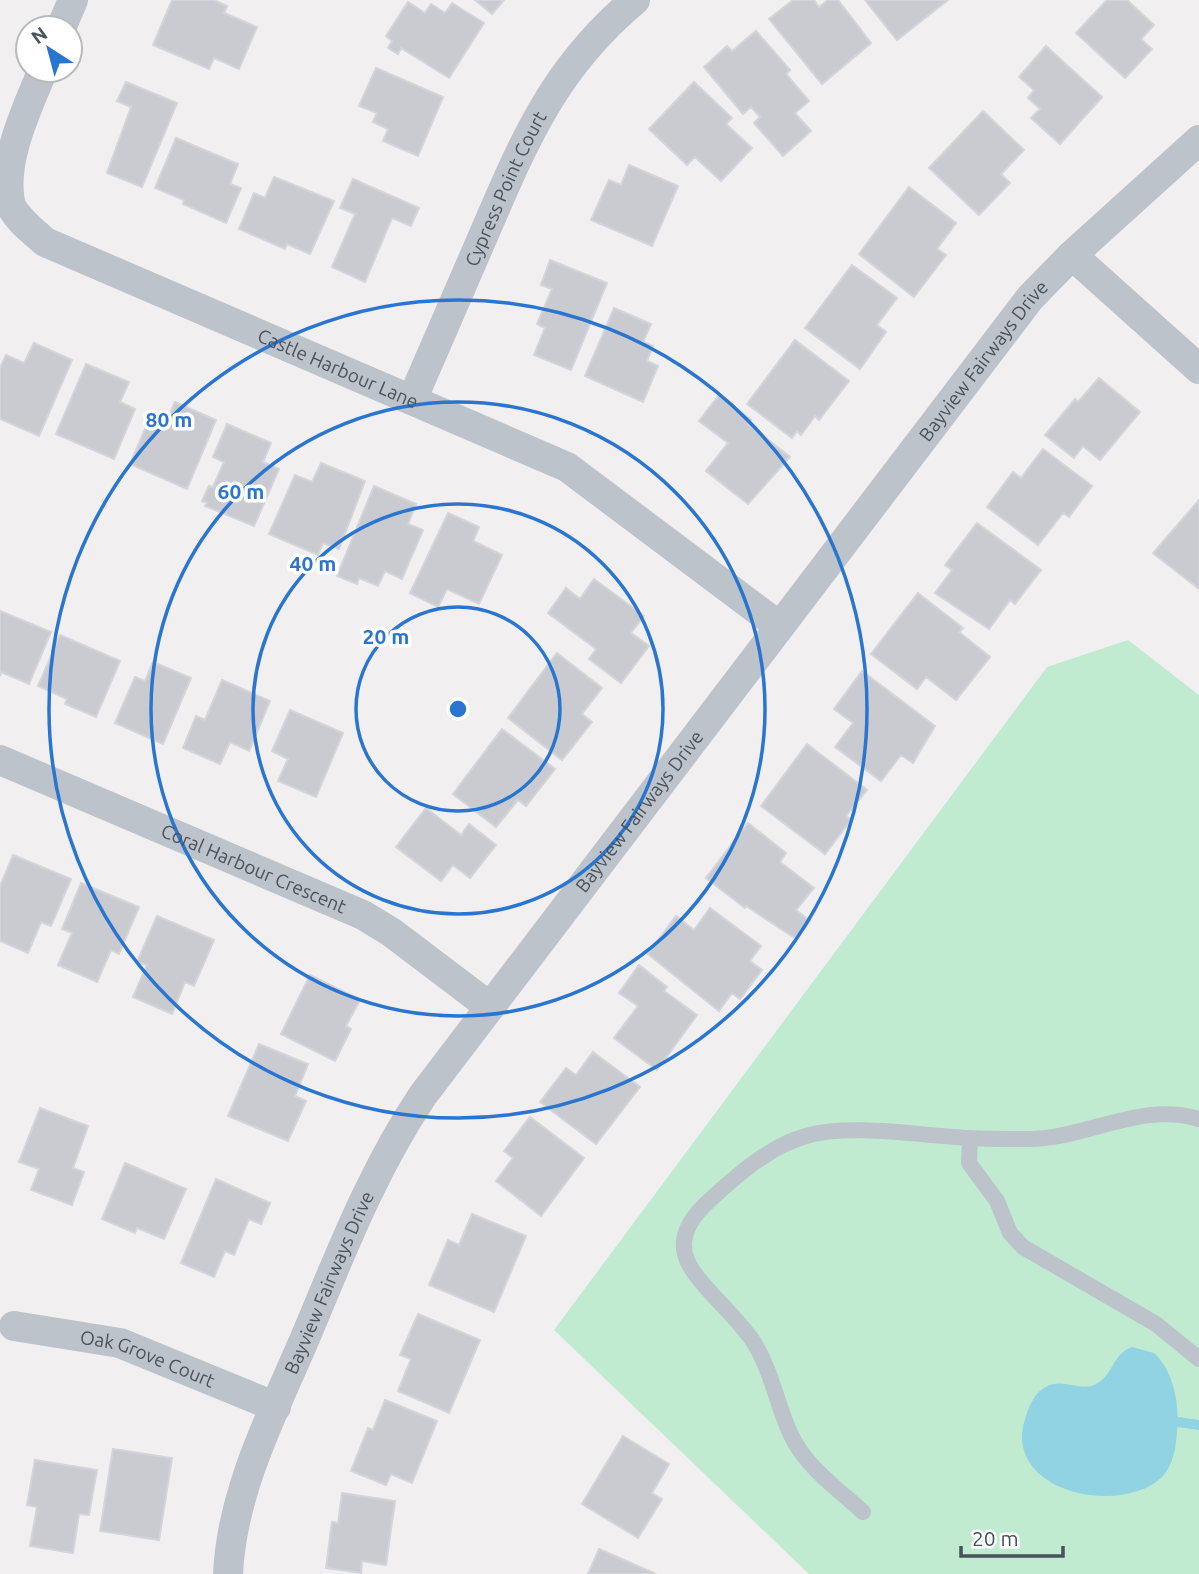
<svg xmlns="http://www.w3.org/2000/svg" width="1199" height="1574" font-family="Ubuntu,sans-serif">
	<style>
		.green { fill: #c1ebd1 }
		.water { fill: #92d3e3 }
		.lines { fill: none; stroke-linecap: round; stroke-linejoin: round }
		.stream { stroke: #92d3e3; stroke-width: 10 }
		.building { fill: #c9cbd1; stroke: #d3d5da; stroke-width: 2 }
		.service { stroke: #bcc3ca; stroke-width: 16 }
		.minor { stroke: #bcc3ca; stroke-width: 30 }
		.ring { fill: none; stroke: #2a75cf; stroke-width: 3.5 }
		.labels { text-anchor: middle; dominant-baseline: central; stroke-width: 7; stroke-linejoin: round; paint-order: stroke }
		.street-label { font-size: 19px; fill: #49525a; stroke: #fff }
		.centre { fill: #2a75cf; stroke: #fff; stroke-width: 3.5 }
		.ring-label { font-size: 21px; text-anchor: middle; font-weight: bold; fill: #2a75cf; stroke: #fff; stroke-width: 7; stroke-linejoin: round; paint-order: stroke }
	</style>
	<rect width="100%" height="100%" fill="#f1efef"/>
	<path class="green" d="M 1128,640 L 1199,695 L 1199,1574 L 809,1574 L 554,1330 L 1047,667 Z"/>
	<path class="water" d="M 1132,1347 L 1154,1353 C 1174,1371 1180,1406 1177,1432 C 1176,1447 1173,1466 1162,1477 C 1121,1517 1002,1492 1025,1419 C 1029,1407 1033,1395 1044,1388 C 1062,1376 1080,1393 1096,1384 C 1113,1376 1112,1354 1132,1347 Z"/>
	<g class="lines">
		<path class="stream" d="M 1178,1422 L 1199,1425"/>
	</g>
	<path class="building" d="M 172,0 L 214,0 L 227,6 L 224,13 L 257,27 L 239,69 L 214,58 L 209,69 L 153,45 Z
		M 475,0 L 504,0 L 492,14 Z
		M 793,0 L 814,0 L 819,7 L 828,0 L 838,0 L 871,43 L 822,84 L 769,19 Z
		M 865,0 L 948,0 L 897,40 Z
		M 1107,0 L 1127,0 L 1154,25 L 1141,39 L 1152,49 L 1125,78 L 1076,33 Z
		M 408,2 L 425,13 L 431,4 L 445,13 L 452,3 L 484,23 L 449,78 L 401,48 L 398,54 L 388,48 L 392,41 L 386,36 Z
		M 756,31 L 790,70 L 786,74 L 809,101 L 795,113 L 811,131 L 783,156 L 754,123 L 760,117 L 751,107 L 743,114 L 704,67 L 727,46 L 732,51 Z
		M 1046,46 L 1102,97 L 1060,144 L 1031,118 L 1040,109 L 1028,98 L 1034,90 L 1019,77 Z
		M 376,68 L 443,97 L 418,156 L 383,141 L 388,129 L 373,122 L 377,113 L 359,106 Z
		M 126,82 L 177,103 L 142,187 L 107,173 L 131,107 L 117,101 Z
		M 694,82 L 732,118 L 726,124 L 752,148 L 721,181 L 695,157 L 687,165 L 649,129 Z
		M 983,111 L 1024,150 L 1001,174 L 1010,183 L 979,215 L 929,168 Z
		M 176,138 L 238,164 L 230,184 L 241,188 L 226,223 L 183,204 L 184,200 L 155,188 Z
		M 629,165 L 678,186 L 652,246 L 591,220 L 609,180 L 621,185 Z
		M 274,177 L 334,201 L 310,254 L 287,244 L 285,249 L 239,229 L 254,193 L 265,198 Z
		M 353,179 L 419,208 L 411,226 L 392,218 L 365,282 L 332,267 L 355,214 L 340,208 Z
		M 909,187 L 956,223 L 937,249 L 946,255 L 914,297 L 859,254 Z
		M 550,260 L 607,283 L 571,370 L 534,355 L 545,328 L 537,324 L 552,289 L 541,285 Z
		M 852,265 L 897,298 L 877,325 L 886,332 L 860,369 L 805,328 Z
		M 614,308 L 651,324 L 643,342 L 653,346 L 647,361 L 658,366 L 643,402 L 585,376 Z
		M 795,340 L 849,381 L 819,420 L 815,416 L 801,435 L 797,431 L 792,438 L 747,404 Z
		M 34,343 L 72,360 L 39,436 L 0,419 L 0,368 L 6,355 L 24,363 Z
		M 86,364 L 129,382 L 120,402 L 135,409 L 114,459 L 56,434 Z
		M 1099,378 L 1140,412 L 1100,460 L 1083,446 L 1074,458 L 1045,435 L 1075,399 L 1078,402 Z
		M 719,395 L 751,420 L 748,424 L 790,457 L 748,504 L 706,471 L 728,443 L 699,421 Z
		M 175,402 L 216,420 L 187,489 L 130,464 L 151,415 L 166,422 Z
		M 227,424 L 271,443 L 263,462 L 279,469 L 254,526 L 205,506 L 207,503 L 202,501 L 209,486 L 213,487 L 224,462 L 213,457 Z
		M 1043,449 L 1092,486 L 1069,517 L 1063,513 L 1038,545 L 987,507 L 1013,472 L 1021,478 Z
		M 321,463 L 365,481 L 339,549 L 323,543 L 318,555 L 269,534 L 295,475 L 312,482 Z
		M 374,486 L 416,504 L 408,524 L 423,530 L 402,579 L 385,571 L 378,586 L 359,578 L 357,584 L 337,576 Z
		M 1199,500 L 1199,589 L 1153,553 Z
		M 448,513 L 479,527 L 473,541 L 502,555 L 479,604 L 447,589 L 438,607 L 410,593 Z
		M 977,523 L 1041,570 L 1015,604 L 1010,600 L 989,629 L 935,593 L 952,570 L 945,565 Z
		M 594,579 L 644,616 L 631,633 L 649,646 L 621,683 L 589,659 L 596,649 L 548,613 L 566,588 L 580,599 Z
		M 918,593 L 963,628 L 959,632 L 990,657 L 956,700 L 926,677 L 917,689 L 871,654 Z
		M 0,611 L 51,632 L 29,684 L 1,672 L 0,676 Z
		M 60,635 L 120,661 L 96,717 L 65,704 L 67,699 L 38,686 Z
		M 557,653 L 602,688 L 582,714 L 592,722 L 562,760 L 508,718 Z
		M 153,662 L 191,678 L 163,744 L 115,723 L 135,677 L 145,681 Z
		M 862,671 L 935,726 L 913,763 L 901,755 L 881,781 L 835,747 L 853,723 L 834,709 Z
		M 222,680 L 270,701 L 249,751 L 230,742 L 220,764 L 183,748 L 196,716 L 205,720 Z
		M 290,710 L 343,733 L 316,797 L 278,781 L 288,759 L 272,751 Z
		M 502,729 L 555,769 L 526,806 L 518,800 L 496,827 L 453,794 Z
		M 807,744 L 867,790 L 846,816 L 851,820 L 825,854 L 761,806 Z
		M 426,808 L 461,835 L 469,824 L 496,845 L 470,878 L 453,865 L 441,881 L 396,847 Z
		M 748,823 L 786,853 L 780,862 L 814,888 L 796,910 L 810,921 L 796,939 L 746,906 L 745,908 L 706,878 Z
		M 13,855 L 71,879 L 51,926 L 41,922 L 28,953 L 0,941 L 0,886 Z
		M 81,883 L 139,907 L 119,954 L 111,950 L 97,982 L 58,965 L 72,933 L 62,929 Z
		M 710,908 L 761,946 L 750,961 L 762,970 L 740,999 L 732,993 L 719,1011 L 648,954 L 676,916 L 694,930 Z
		M 157,916 L 214,940 L 194,986 L 185,982 L 172,1014 L 133,997 L 147,965 L 137,962 Z
		M 639,965 L 667,987 L 664,991 L 697,1015 L 657,1070 L 614,1038 L 638,1006 L 619,993 Z
		M 310,975 L 360,1000 L 346,1026 L 351,1029 L 335,1061 L 281,1034 Z
		M 259,1044 L 308,1064 L 295,1096 L 306,1101 L 288,1141 L 228,1116 Z
		M 593,1052 L 640,1087 L 596,1144 L 540,1102 L 566,1068 L 576,1075 Z
		M 40,1108 L 88,1126 L 73,1168 L 84,1172 L 72,1205 L 31,1190 L 39,1169 L 19,1162 Z
		M 530,1117 L 584,1158 L 541,1216 L 496,1181 L 513,1158 L 504,1151 Z
		M 125,1163 L 186,1189 L 164,1239 L 137,1228 L 135,1233 L 102,1219 Z
		M 216,1179 L 270,1203 L 261,1224 L 249,1219 L 234,1255 L 225,1251 L 214,1277 L 181,1263 Z
		M 472,1214 L 526,1236 L 494,1312 L 429,1285 L 448,1240 L 459,1245 Z
		M 418,1314 L 480,1340 L 449,1413 L 398,1391 L 411,1359 L 400,1355 Z
		M 385,1400 L 437,1421 L 412,1483 L 391,1474 L 386,1485 L 351,1471 L 368,1428 L 373,1430 Z
		M 623,1436 L 669,1464 L 652,1493 L 662,1499 L 638,1538 L 582,1504 Z
		M 113,1449 L 172,1458 L 159,1540 L 100,1531 Z
		M 35,1460 L 97,1470 L 89,1515 L 79,1514 L 73,1553 L 30,1546 L 37,1507 L 27,1505 Z
		M 342,1493 L 395,1501 L 386,1565 L 362,1561 L 361,1573 L 326,1568 L 332,1522 L 338,1523 Z
		M 599,1549 L 656,1574 L 588,1574 Z"/>
	<g class="lines">
		<path class="service" d="M 970,1138 L 969,1163 L 997,1201 L 1010,1233 L 1023,1247 L 1156,1324 L 1199,1359
			M 863,1512 C 837,1488 806,1467 791,1435 C 777,1406 773,1375 756,1346 C 740,1318 697,1285 687,1260 C 677,1236 693,1215 710,1200 C 737,1175 770,1146 806,1136 C 851,1123 922,1136 970,1138 C 989,1139 1009,1139 1028,1139 C 1086,1139 1141,1101 1199,1119"/>
		<g class="minor">
			<path d="M 61,28 L 73,0"/>
			<path id="s1" d="M 43,70 C 27,108 0,164 11,206 C 19,221 33,231 45,242 L 567,467 L 779,626"/>
			<path d="M 1072,255 L 1199,369"/>
			<path id="s2" d="M 412,400 C 436,345 460,289 484,234 C 525,139 554,68 635,0"/>
			<path id="s3" d="M 0,760 L 363,915 L 391,932 L 490,1007"/>
			<path id="s4" d="M 14,1326 L 120,1343 L 276,1407"/>
			<path id="s5" d="M 228,1574 C 232,1490 273,1413 305,1338 C 340,1255 372,1171 423,1095 L 1030,298 L 1072,255 L 1199,140"/>
		</g>
	</g>
	<g class="ring">
		<circle cx="458" cy="709" r="102"/>
		<circle cx="458" cy="709" r="205"/>
		<circle cx="458" cy="709" r="307"/>
		<circle cx="458" cy="709" r="409"/>
	</g>
	<g class="labels">
		<g class="street-label">
			<text stroke="none"><textPath href="#s2" startOffset="231">Cypress Point Court</textPath></text>
			<text stroke="none"><textPath href="#s5" startOffset="1444">Bayview Fairways Drive</textPath></text>
			<text stroke="none"><textPath href="#s1" startOffset="511">Castle Harbour Lane</textPath></text>
			<text stroke="none"><textPath href="#s5" startOffset="877">Bayview Fairways Drive</textPath></text>
			<text stroke="none"><textPath href="#s3" startOffset="276">Coral Harbour Crescent</textPath></text>
			<text stroke="none"><textPath href="#s5" startOffset="310">Bayview Fairways Drive</textPath></text>
			<text stroke="none"><textPath href="#s4" startOffset="138">Oak Grove Court</textPath></text>
		</g>
	</g>
	<circle cx="458" cy="709" r="10" class="centre"/>
	<g class="ring-label">
		<text x="169" y="427">80 m</text>
		<text x="241" y="499">60 m</text>
		<text x="313" y="571">40 m</text>
		<text x="386" y="644">20 m</text>
	</g>
	<g transform="translate(49 49) rotate(324)"><circle r="33" fill="#ffffff" stroke="#b6babd" stroke-width="2"/>
	<path d="M0-5L12 26L0 18L-12 26Z" fill="#2a75cf"/>
	<text y="-10" font-size="19" font-weight="bold" text-anchor="middle" fill="#49525a">N</text>
	</g>
	<path d="M961 1546v10h102v-10" fill="none" stroke="#49525a" stroke-width="3.5"/>
	<text x="972" y="1546" font-size="21" fill="#49525a" stroke="#ffffff" stroke-width="5" paint-order="stroke">20 m</text>
</svg>
